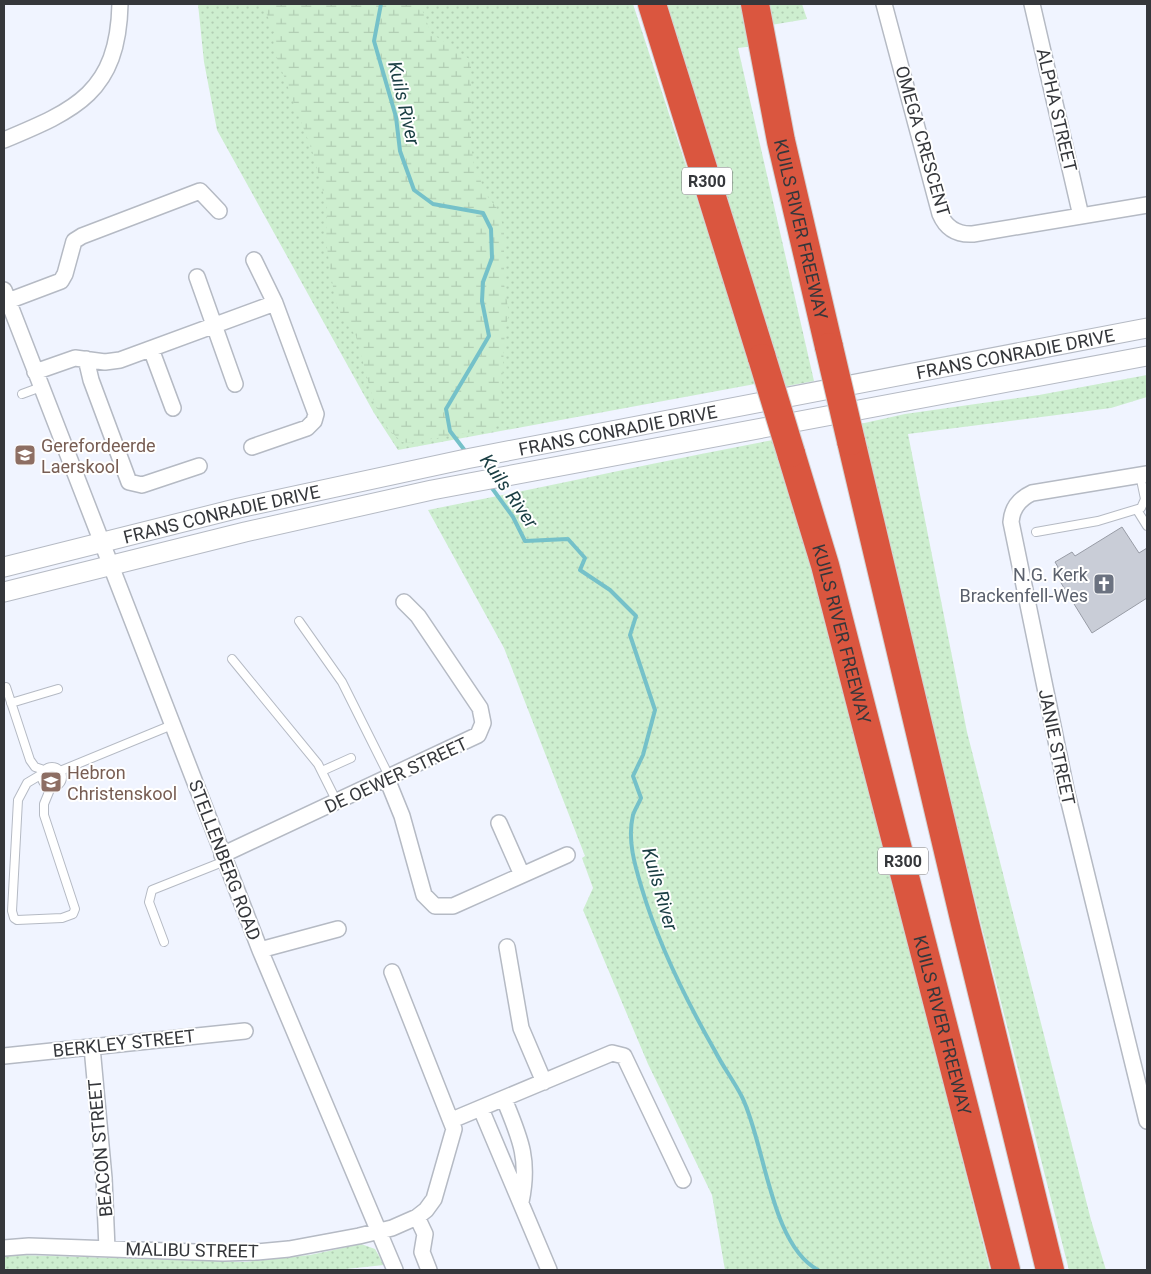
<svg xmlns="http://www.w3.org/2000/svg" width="1151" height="1274" font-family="Roboto,sans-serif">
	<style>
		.green { fill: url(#green-dots) }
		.wetland { fill: url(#wetland-marsh) }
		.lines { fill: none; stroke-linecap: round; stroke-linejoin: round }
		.stream { stroke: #75c1c9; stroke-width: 4 }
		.building { fill: #c9cdd7; stroke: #989ca6 }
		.service-casing { stroke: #b5bac4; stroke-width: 10 }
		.minor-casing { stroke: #b5bac4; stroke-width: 18 }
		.tertiary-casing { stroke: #b5bac4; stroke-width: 21 }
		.motorway-casing { stroke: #d3d3d4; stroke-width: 30 }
		.service { stroke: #fff; stroke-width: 8 }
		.minor { stroke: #fff; stroke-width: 15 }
		.tertiary { stroke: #fff; stroke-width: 19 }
		.motorway { stroke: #da563f; stroke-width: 28 }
		.motorway-bridge-casing { stroke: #d3d3d4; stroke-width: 30; stroke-linecap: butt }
		.motorway-bridge { stroke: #da563f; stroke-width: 28 }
		.labels { text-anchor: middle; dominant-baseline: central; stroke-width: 4; stroke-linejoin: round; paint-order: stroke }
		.shield { fill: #fff; stroke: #727376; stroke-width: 1 }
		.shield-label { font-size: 16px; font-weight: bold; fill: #35373b }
		.street-label { font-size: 18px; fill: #35373b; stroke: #fff }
		.education-label { font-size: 18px; fill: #785e54; stroke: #fff; text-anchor: start }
		.worship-label { font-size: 18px; fill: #5b616d; stroke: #fff; text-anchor: end }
		.water-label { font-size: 19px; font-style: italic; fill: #1a3e43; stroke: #fff }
	</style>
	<defs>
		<pattern id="green-dots" width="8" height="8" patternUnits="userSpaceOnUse" patternTransform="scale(1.25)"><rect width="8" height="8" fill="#cdeecf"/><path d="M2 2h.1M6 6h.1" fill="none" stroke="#b1cdb3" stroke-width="1.8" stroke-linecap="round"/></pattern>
		<pattern id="wetland-marsh" width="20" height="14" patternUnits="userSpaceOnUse" patternTransform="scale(1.25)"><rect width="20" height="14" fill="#cdeecf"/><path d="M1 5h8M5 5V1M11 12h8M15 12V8" fill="none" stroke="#b1cdb3"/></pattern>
	</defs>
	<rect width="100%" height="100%" fill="#f0f4ff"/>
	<path class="green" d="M 198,4 L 633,4 L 714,251 L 755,384 L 398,450 L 374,413 L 217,130 L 204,62 Z
		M 661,4 L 749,4 L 754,46 L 738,48 L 814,381 L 782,387 L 714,157 L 706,150 Z
		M 767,4 L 802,4 L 807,19 L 771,25 Z
		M 1147,375 L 1147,397 L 1111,408 L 908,434 L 967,732 L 1091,1220 L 1106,1270 L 1069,1270 L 943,774 L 860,424 L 905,414 L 1039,395 Z
		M 773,440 L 820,593 L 990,1270 L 725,1270 L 712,1195 L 648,1064 L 583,910 L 593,888 L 582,858 L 585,856 L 504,648 L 428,510 C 543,488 658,461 773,440 Z
		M 361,1244 L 375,1249 L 384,1265 L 336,1270 L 4,1270 L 4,1256 L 19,1255 L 245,1262 L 310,1255 Z"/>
	<path class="wetland" d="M 262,4 L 420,4 L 431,33 L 469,59 L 471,66 L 471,145 L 474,166 L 488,197 L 496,207 L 504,228 L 504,284 L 509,314 L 505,329 L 500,416 L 495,428 L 409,443 L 402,442 L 388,429 L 373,399 L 356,336 L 343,319 L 335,300 L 326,241 L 327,208 L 314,156 L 274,50 L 273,28 Z"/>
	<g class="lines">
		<path class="stream" d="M 381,4 L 374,41 L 396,117 L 400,151 L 414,190 L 433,204 L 483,213 L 491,229 L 492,258 L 483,282 L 482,301 L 489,336 L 446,409 L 450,431 L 466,452
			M 489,484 L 513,517 L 525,541 L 568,539 L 585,558 L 580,570 L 610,590 L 636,616 L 630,635 L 655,710 L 643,755 L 633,776 L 641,798 C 639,803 635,809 633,815 C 627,840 635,866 642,889 C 659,946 686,1000 715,1051 C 723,1067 734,1081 742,1097 C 765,1143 770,1244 818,1270"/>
	</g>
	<path class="building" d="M 1122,527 L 1139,553 L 1147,548 L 1147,598 L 1092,633 L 1053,570 L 1058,567 L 1055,562 L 1072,552 L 1075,556 Z"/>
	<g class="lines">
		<g class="service-casing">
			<path id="service" d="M 22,394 L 41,387
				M 1137,510 L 1147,526
				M 1036,532 L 1098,521 L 1141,508 L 1145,499 L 1140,475
				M 299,621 L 342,682 L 390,778
				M 232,659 L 318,764 L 337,802
				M 6,687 L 30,760 L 35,767 L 44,770
				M 11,703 L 58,689
				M42 777a10 10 0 1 1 20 0a10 10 0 1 1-20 0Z
				M 60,771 L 172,725
				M 322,771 L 351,758
				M 42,774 L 27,783 L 18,800 L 12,911 L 14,918 L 17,920 L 62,918 L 73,914 L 75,909 L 44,815 L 44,804 L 51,787
				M 164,942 L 149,902 L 152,890 L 225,861"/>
		</g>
		<g class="minor-casing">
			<path id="minor" d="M 884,4 L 940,214 C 946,228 957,235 973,234 L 1147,205
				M 1032,4 L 1081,216
				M 4,140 C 76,110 118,92 120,4
				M 197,277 L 235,384
				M 4,290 L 260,950 L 395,1270
				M 8,301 L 61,281 L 65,274 L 74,241 L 82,236 L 200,191 L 219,211
				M 151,349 L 173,408
				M 86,359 L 91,380 L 129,482 L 142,485 L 199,466
				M 35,372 L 75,358 L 105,362 L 120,360 L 275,303
				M 252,447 L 307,428 L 314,421 L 316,414 L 275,303 L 254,260
				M 1147,474 L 1032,493 C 1019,499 1012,508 1011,522 L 1067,794 L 1147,1121
				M 387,779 L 402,816 L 424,895 L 435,906 L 453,906 L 567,855
				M 499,823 L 522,875
				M 222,855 L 478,735 L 483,723 L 480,708 L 418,616 L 404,602
				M 507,947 L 521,1028 L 544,1082
				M 260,950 L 338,929
				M 92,1047 L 104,1178 L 107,1249
				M 4,1056 L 245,1031
				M 504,1099 C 520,1138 530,1159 521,1202
				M 481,1109 L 549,1270
				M 452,1120 L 612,1053 L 624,1056 L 683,1180
				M 417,1217 L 425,1234 L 422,1252 L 429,1270
				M 4,1248 L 29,1246 L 223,1253 L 257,1252 L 289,1249 L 359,1236 L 392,1228 L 417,1217 L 426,1210 L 434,1199 L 454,1129 L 392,972"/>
		</g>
		<g class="tertiary-casing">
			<g id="tertiary">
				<path id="s1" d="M 4,567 L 239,508 L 466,459 L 1147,328"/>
				<path d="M 4,592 L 245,532 L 432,490 L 1147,356"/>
			</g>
		</g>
		<g class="motorway-casing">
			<g id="motorway">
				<path d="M 652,4 L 762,358"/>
				<path id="s2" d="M 755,4 L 781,141 L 829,347"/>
				<path d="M 851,441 L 965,923 L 1050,1270"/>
				<path id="s3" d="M 791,453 L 825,565 L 1006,1270"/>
			</g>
		</g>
		<use href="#service" class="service"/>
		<use href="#minor" class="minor"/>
		<use href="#tertiary" class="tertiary"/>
		<use href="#motorway" class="motorway"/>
		<g class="motorway-bridge-casing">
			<path id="motorway-bridge" d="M 829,347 L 851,441
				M 762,358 L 791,453"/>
		</g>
		<use href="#motorway-bridge" class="motorway-bridge"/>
	</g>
	<defs>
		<g id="school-square" transform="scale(1.125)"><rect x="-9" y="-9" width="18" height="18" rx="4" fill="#8d6e63" stroke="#fff"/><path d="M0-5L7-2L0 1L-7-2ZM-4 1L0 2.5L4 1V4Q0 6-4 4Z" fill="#fff"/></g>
		<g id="church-square" transform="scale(1.125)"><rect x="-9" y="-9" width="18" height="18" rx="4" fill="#6b7280" stroke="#fff"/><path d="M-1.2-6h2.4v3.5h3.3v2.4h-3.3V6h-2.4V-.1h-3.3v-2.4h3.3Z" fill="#fff"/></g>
	</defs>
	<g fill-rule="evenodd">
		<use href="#school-square" x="25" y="455"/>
		<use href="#church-square" x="1104" y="584"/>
		<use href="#school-square" x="51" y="782"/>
	</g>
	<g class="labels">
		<g class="shield">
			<rect x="682" y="167.5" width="50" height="27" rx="4"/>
			<rect x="878" y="847.5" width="50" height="27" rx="4"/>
		</g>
		<g class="shield-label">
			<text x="707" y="181">R300</text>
			<text x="903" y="861">R300</text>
		</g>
		<g class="street-label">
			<text transform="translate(1057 110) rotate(77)">ALPHA STREET</text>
			<text transform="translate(923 141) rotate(74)">OMEGA CRESCENT</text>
			<text stroke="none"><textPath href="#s2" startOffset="230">KUILS RIVER FREEWAY</textPath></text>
			<text stroke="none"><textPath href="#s1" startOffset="1034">FRANS CONRADIE DRIVE</textPath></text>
			<text stroke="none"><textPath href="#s1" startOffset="629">FRANS CONRADIE DRIVE</textPath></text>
			<text stroke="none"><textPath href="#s1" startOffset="224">FRANS CONRADIE DRIVE</textPath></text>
			<text stroke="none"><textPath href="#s3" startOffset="188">KUILS RIVER FREEWAY</textPath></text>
			<text transform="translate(1057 747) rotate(78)">JANIE STREET</text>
			<text transform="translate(396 775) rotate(-25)">DE OEWER STREET</text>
			<text transform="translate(225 860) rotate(69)">STELLENBERG ROAD</text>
			<text stroke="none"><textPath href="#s3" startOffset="592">KUILS RIVER FREEWAY</textPath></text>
			<text transform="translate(124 1043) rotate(-6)">BERKLEY STREET</text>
			<text transform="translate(100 1148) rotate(-95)">BEACON STREET</text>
			<text transform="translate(192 1250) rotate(1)">MALIBU STREET</text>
		</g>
		<g class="education-label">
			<text x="41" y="445">Gerefordeerde<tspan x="41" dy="21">Laerskool</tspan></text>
			<text x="67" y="772">Hebron<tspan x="67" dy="21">Christenskool</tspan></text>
		</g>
		<g class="worship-label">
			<text x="1088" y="574">N.G. Kerk<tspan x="1088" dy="21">Brackenfell-Wes</tspan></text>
		</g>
		<g class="water-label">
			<text transform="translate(404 103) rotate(77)">Kuils River</text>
			<text transform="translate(509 491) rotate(55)">Kuils River</text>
			<text transform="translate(660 889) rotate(74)">Kuils River</text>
		</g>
	</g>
	<rect width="1151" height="1274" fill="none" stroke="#35373b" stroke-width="10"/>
</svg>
